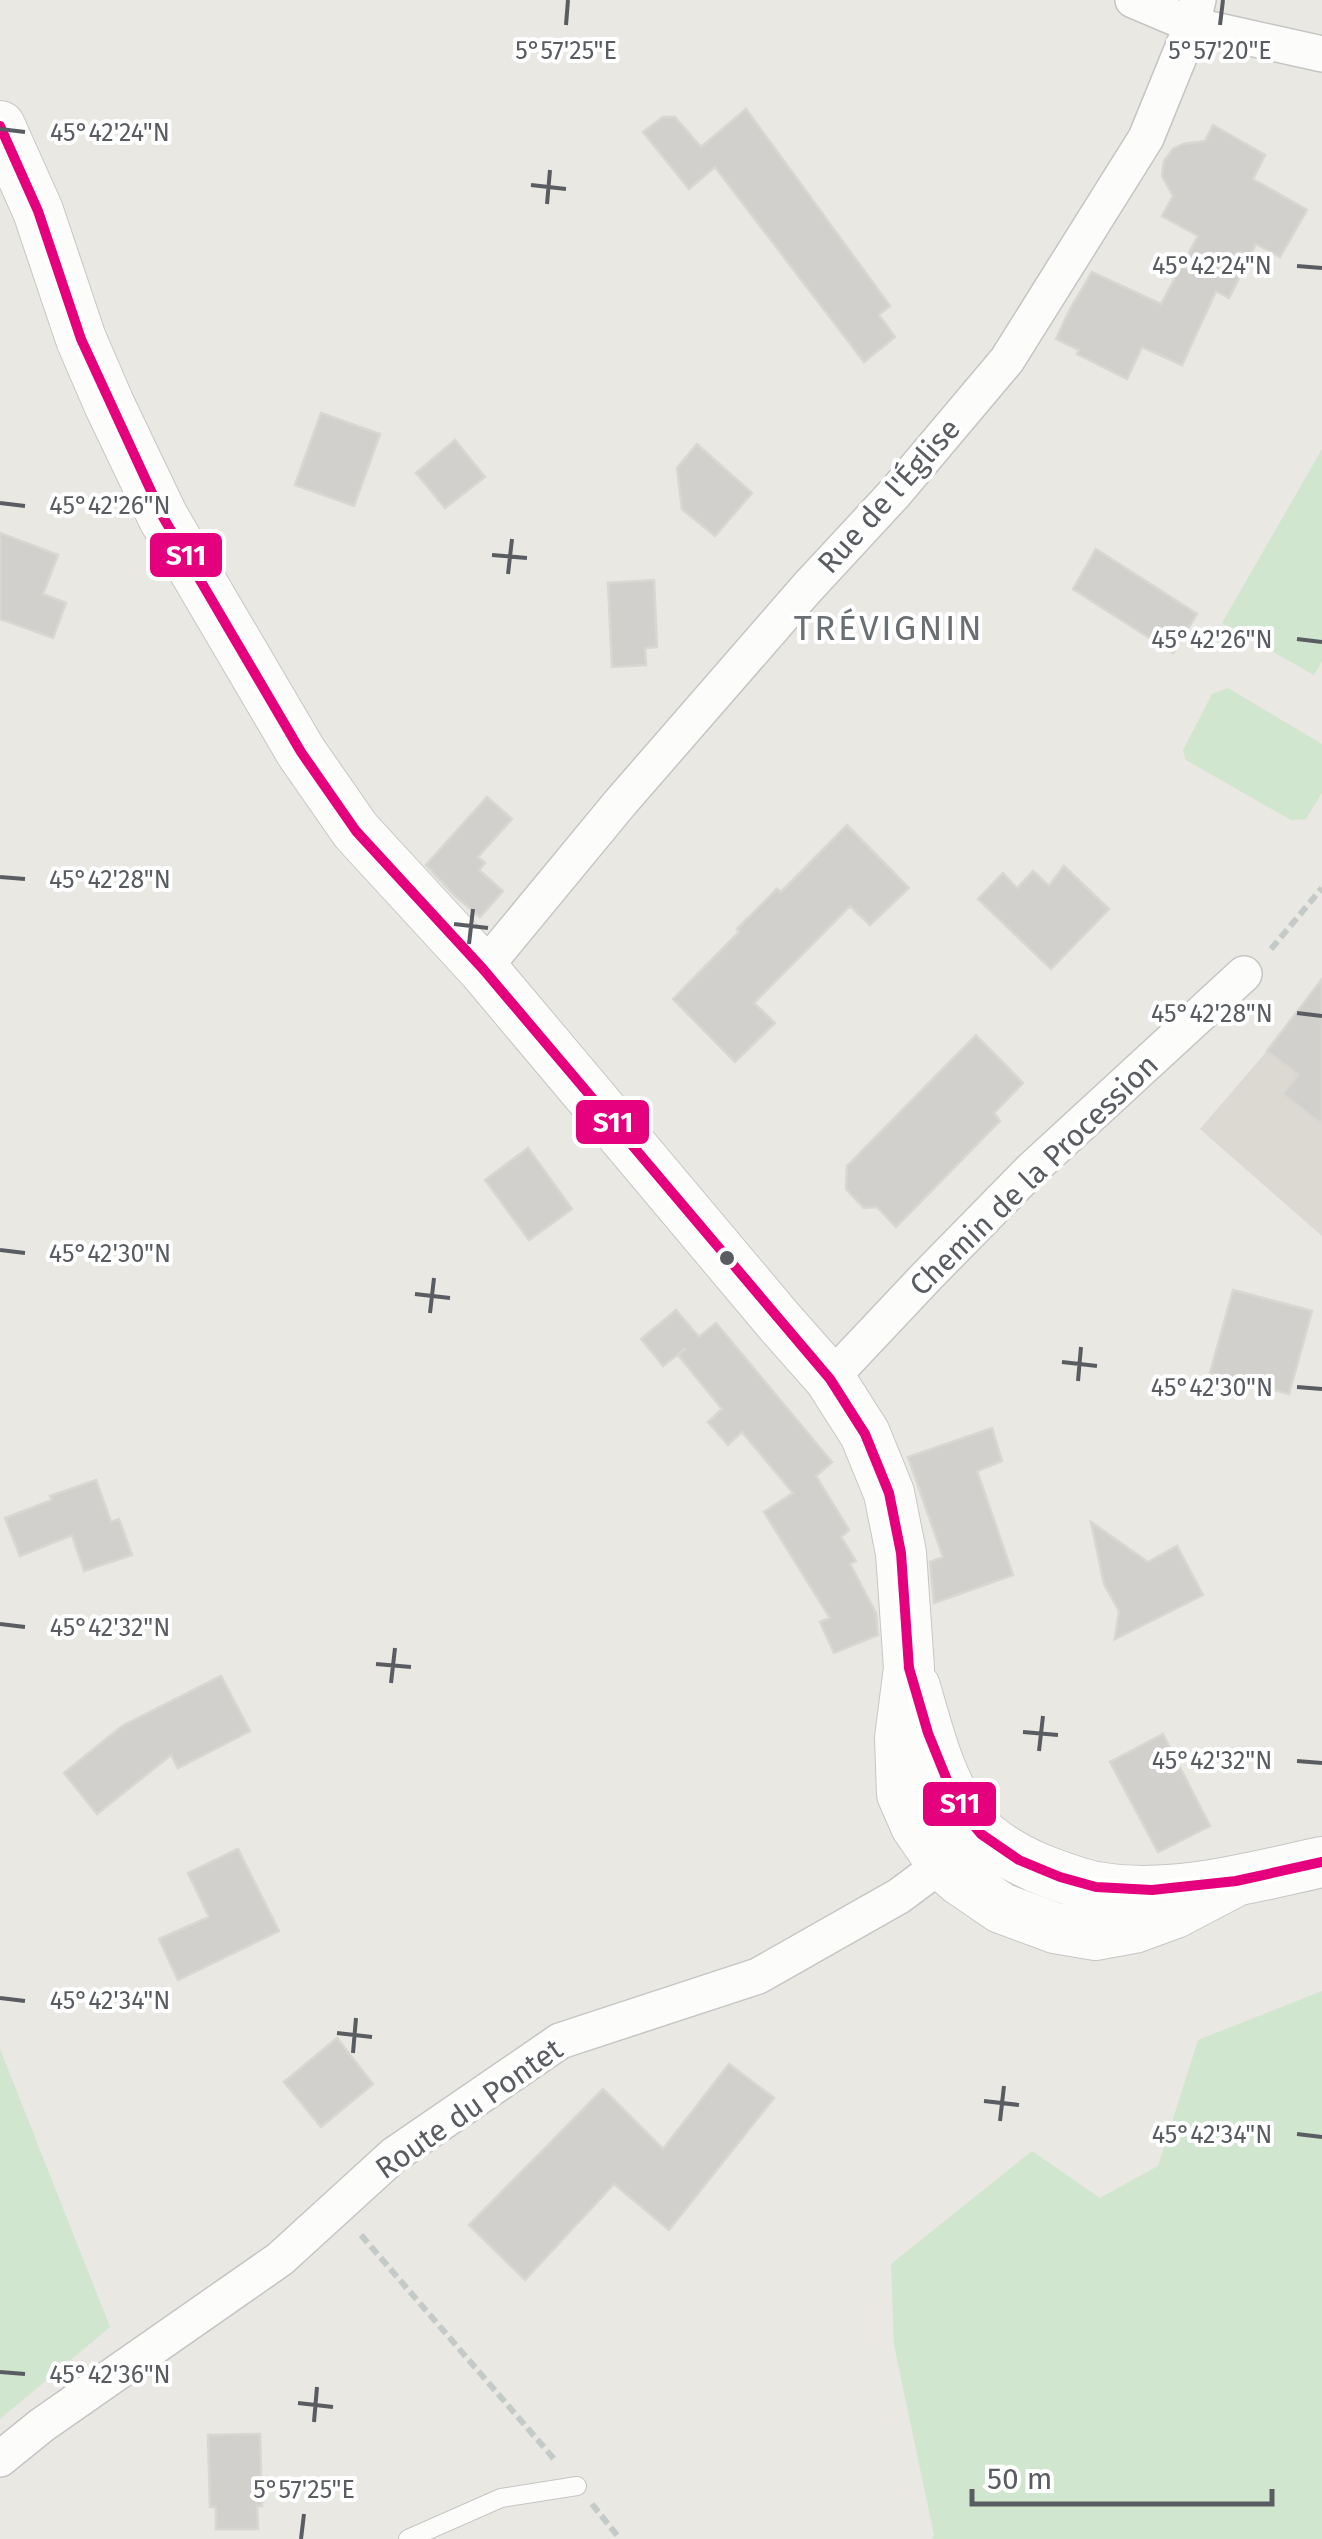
<svg xmlns="http://www.w3.org/2000/svg" width="1322" height="2539" font-family="'Fira Sans',sans-serif">
	<style>
		.education { fill: #dbd9d2 }
		.green { fill: #d0e6ce }
		.building { fill: #d1d0cd; stroke: #d8d7d2; stroke-width: 2.5 }
		.lines { fill: none; stroke-linecap: round; stroke-linejoin: round }
		.lane-casing { stroke: #c5c5c4; stroke-width: 20 }
		.street-casing { stroke: #c5c5c4; stroke-width: 38 }
		.secondary-casing { stroke: #c6c6c5; stroke-width: 52 }
		.path { stroke: #c4cac7; stroke-width: 6; stroke-dasharray: 10 5; stroke-linecap: butt }
		.lane { stroke: #fcfcfb; stroke-width: 18 }
		.street { stroke: #fcfcfb; stroke-width: 35 }
		.secondary { stroke: #fcfcfb; stroke-width: 50 }
		.bus-1-casing { stroke: #fff; stroke-width: 18 }
		.bus-1 { stroke: #e5007d; stroke-width: 10 }
		.ticks { fill: none; stroke: #595d61; stroke-width: 4 }
		.bus-dot { fill: #595d61; stroke: #fff; stroke-width: 4 }
		.labels { text-anchor: middle; dominant-baseline: central; stroke-width: 8; stroke-linejoin: round; paint-order: stroke }
		.street-label { font-size: 30px; fill: #595d61; stroke: #fff }
		.quarter-label { font-size: 35px; letter-spacing: 2.5px; fill: #6a6f73; stroke: #fff }
		.ticks-label { font-size: 25px; text-anchor: middle; fill: #595d61; stroke: #fff; stroke-width: 8; stroke-linejoin: round; paint-order: stroke }
		.line-badge { stroke: #fff; stroke-width: 4 }
		.badge-label { font-size: 28px; text-anchor: middle; font-weight: bold; fill: #fff }
	</style>
	<rect width="100%" height="100%" fill="#e9e8e3"/>
	<path class="education" d="M 1322,979 L 1322,1236 L 1200,1129 L 1267,1051 Z"/>
	<path class="green" d="M 1322,449 L 1322,661 L 1314,675 L 1222,623 Z
		M 1228,688 L 1322,744 L 1322,793 L 1306,819 L 1291,820 L 1186,760 L 1183,750 L 1212,694 Z
		M 1322,1991 L 1322,2539 L 931,2539 L 934,2535 L 894,2345 L 891,2264 L 1032,2151 L 1100,2198 L 1158,2166 L 1198,2040 Z
		M 0,2049 L 110,2327 L 0,2419 Z"/>
	<path class="building" d="M 746,109 L 890,306 L 879,315 L 895,337 L 864,362 L 715,167 L 689,189 L 643,132 L 663,117 L 675,117 L 701,147 Z
		M 1213,125 L 1265,155 L 1253,179 L 1307,210 L 1280,257 L 1256,244 L 1229,298 L 1216,291 L 1182,365 L 1142,347 L 1127,379 L 1077,354 L 1079,350 L 1056,339 L 1070,309 L 1092,272 L 1161,304 L 1198,236 L 1162,216 L 1173,196 L 1162,176 L 1164,161 L 1173,149 L 1183,144 L 1205,141 Z
		M 321,413 L 380,434 L 354,506 L 295,485 Z
		M 455,440 L 485,477 L 445,508 L 416,473 Z
		M 697,444 L 752,493 L 715,536 L 682,509 L 677,468 Z
		M 0,533 L 58,555 L 43,594 L 66,603 L 53,638 L 0,619 Z
		M 1096,549 L 1197,614 L 1173,653 L 1073,589 Z
		M 654,580 L 657,647 L 645,648 L 646,665 L 612,667 L 608,583 Z
		M 487,797 L 512,819 L 478,857 L 485,863 L 479,870 L 503,891 L 480,917 L 455,896 L 426,865 Z
		M 847,825 L 909,888 L 870,925 L 850,906 L 754,1003 L 775,1023 L 735,1062 L 673,999 L 739,932 L 737,929 L 777,889 L 781,892 Z
		M 1064,866 L 1109,909 L 1051,969 L 978,899 L 1003,873 L 1017,888 L 1033,871 L 1049,886 Z
		M 1322,979 L 1322,1124 L 1283,1094 L 1298,1075 L 1267,1051 Z
		M 976,1035 L 1023,1083 L 994,1113 L 1000,1121 L 896,1227 L 877,1207 L 864,1208 L 846,1189 L 847,1166 Z
		M 528,1148 L 572,1209 L 529,1240 L 485,1180 Z
		M 1233,1290 L 1312,1311 L 1289,1394 L 1210,1373 Z
		M 676,1310 L 699,1337 L 716,1323 L 832,1462 L 816,1476 L 849,1530 L 841,1537 L 856,1561 L 850,1564 L 876,1613 L 878,1635 L 834,1653 L 820,1622 L 830,1618 L 764,1512 L 793,1493 L 742,1432 L 728,1445 L 708,1422 L 722,1409 L 678,1355 L 686,1348 L 663,1366 L 641,1339 Z
		M 992,1428 L 1002,1461 L 977,1471 L 1013,1575 L 934,1603 L 930,1562 L 943,1557 L 908,1457 Z
		M 96,1480 L 111,1522 L 119,1519 L 132,1555 L 84,1571 L 72,1535 L 20,1556 L 5,1518 L 52,1500 L 50,1496 Z
		M 1091,1522 L 1148,1562 L 1177,1546 L 1203,1595 L 1115,1639 L 1119,1611 L 1104,1584 Z
		M 221,1676 L 250,1731 L 178,1768 L 171,1755 L 97,1814 L 64,1773 L 122,1726 Z
		M 1163,1734 L 1210,1826 L 1158,1852 L 1110,1762 Z
		M 238,1849 L 279,1931 L 178,1980 L 159,1939 L 209,1917 L 188,1873 Z
		M 337,2038 L 373,2084 L 321,2127 L 284,2082 Z
		M 729,2064 L 774,2098 L 669,2230 L 614,2184 L 525,2280 L 469,2225 L 603,2089 L 663,2149 Z
		M 260,2434 L 262,2506 L 257,2506 L 258,2529 L 216,2529 L 216,2507 L 210,2507 L 208,2435 Z"/>
	<g class="lines">
		<g class="lane-casing">
			<path id="lane" d="M 408,2539 L 501,2498 L 577,2486"/>
		</g>
		<g class="street-casing">
			<path id="street" d="M 1133,0 L 1192,25 L 1322,54
				M 483,969 L 620,803 L 807,588 L 895,493 L 1007,360 L 1146,138 L 1192,25 L 1198,0
				M 830,1379 L 929,1274 L 1030,1171 L 1244,974
				M 0,2459 L 42,2425 L 280,2259 L 394,2155 L 560,2041 L 758,1976 L 899,1896 L 961,1850"/>
		</g>
		<g class="secondary-casing">
			<path id="secondary" d="M 0,126 L 38,211 L 81,339 L 109,404 L 163,517 L 301,752 L 356,831 L 483,969 L 778,1320 L 830,1379 L 865,1434 L 889,1493 L 901,1553 L 909,1668 L 900,1738 L 902,1794 L 916,1826 L 943,1865 L 960,1880 L 1001,1908 L 1055,1928 L 1096,1935 L 1134,1928 L 1175,1913 L 1236,1881
				M 915,1687 C 928,1731 940,1784 970,1821 C 987,1842 1013,1857 1038,1868 C 1056,1875 1076,1883 1096,1887 C 1171,1900 1249,1878 1322,1862"/>
		</g>
		<path class="path" d="M 1271,949 L 1322,888
			M 361,2235 L 555,2460
			M 592,2504 L 620,2539"/>
		<use href="#lane" class="lane"/>
		<use href="#street" class="street"/>
		<use href="#secondary" class="secondary"/>
		<g class="bus-1-casing">
			<path id="bus-1" d="M 0,126 L 38,211 L 81,339 L 163,517 L 301,752 L 356,831 L 483,969 L 830,1379 L 865,1434 L 889,1493 L 901,1553 L 909,1668 L 928,1733 L 949,1785 L 967,1817 L 981,1834 L 1019,1860 L 1060,1877 L 1096,1887 L 1152,1890 L 1236,1881 L 1322,1862"/>
		</g>
		<use href="#bus-1" class="bus-1"/>
	</g>
	<path class="ticks" d="M 566,25 L 568,0M 1220,25 L 1223,0M 0,129 L 25,132M 531,185 L 566,189M 547,204 L 550,170M 1297,266 L 1322,268M 0,503 L 25,506M 492,555 L 527,558M 508,574 L 512,539M 1297,639 L 1322,642M 0,877 L 25,879M 454,924 L 488,928M 469,944 L 473,909M 1297,1013 L 1322,1016M 0,1250 L 25,1253M 415,1294 L 450,1298M 430,1313 L 434,1278M 1062,1362 L 1097,1366M 1078,1381 L 1081,1347M 1297,1387 L 1322,1389M 0,1624 L 25,1627M 376,1664 L 411,1667M 391,1683 L 395,1648M 1023,1732 L 1058,1735M 1039,1751 L 1043,1716M 1297,1761 L 1322,1763M 0,1998 L 25,2001M 337,2033 L 372,2037M 353,2053 L 356,2018M 984,2101 L 1019,2105M 1000,2121 L 1004,2086M 1297,2134 L 1322,2137M 0,2372 L 25,2374M 298,2403 L 333,2407M 314,2422 L 317,2387M 301,2539 L 304,2514"/>
	<circle class="bus-dot" cx="727" cy="1258" r="9"/>
	<g class="labels">
		<g class="street-label">
			<text transform="translate(889 496) rotate(-48)">Rue de l'Église</text>
			<text transform="translate(1034 1175) rotate(-44)">Chemin de la Procession</text>
			<text transform="translate(469 2109) rotate(-35)">Route du Pontet</text>
		</g>
		<g class="quarter-label">
			<text x="889" y="628">TRÉVIGNIN</text>
		</g>
	</g>
	<g class="ticks-label">
		<text x="566" y="59">5°57'25"E</text>
		<text x="1220" y="59">5°57'20"E</text>
		<text x="110" y="141">45°42'24"N</text>
		<text x="1212" y="274">45°42'24"N</text>
		<text x="110" y="514">45°42'26"N</text>
		<text x="1212" y="648">45°42'26"N</text>
		<text x="110" y="888">45°42'28"N</text>
		<text x="1212" y="1022">45°42'28"N</text>
		<text x="110" y="1262">45°42'30"N</text>
		<text x="1212" y="1396">45°42'30"N</text>
		<text x="110" y="1636">45°42'32"N</text>
		<text x="1212" y="1769">45°42'32"N</text>
		<text x="110" y="2009">45°42'34"N</text>
		<text x="1212" y="2143">45°42'34"N</text>
		<text x="110" y="2383">45°42'36"N</text>
		<text x="304" y="2498">5°57'25"E</text>
	</g>
	<g class="line-badge">
		<rect x="148" y="531" width="76" height="48" rx="10" fill="#e5007d"/>
		<rect x="574" y="1098" width="77" height="48" rx="10" fill="#e5007d"/>
		<rect x="921" y="1780" width="77" height="48" rx="10" fill="#e5007d"/>
	</g>
	<g class="badge-label">
		<text x="186" y="565">S11</text>
		<text x="613" y="1132">S11</text>
		<text x="960" y="1813">S11</text>
	</g>
	<path d="M972 2489v15h300v-15" fill="none" stroke="#595d61" stroke-width="5"/>
	<text x="987" y="2489" font-size="30" fill="#595d61" stroke="#ffffff" stroke-width="8" paint-order="stroke">50 m</text>
</svg>
